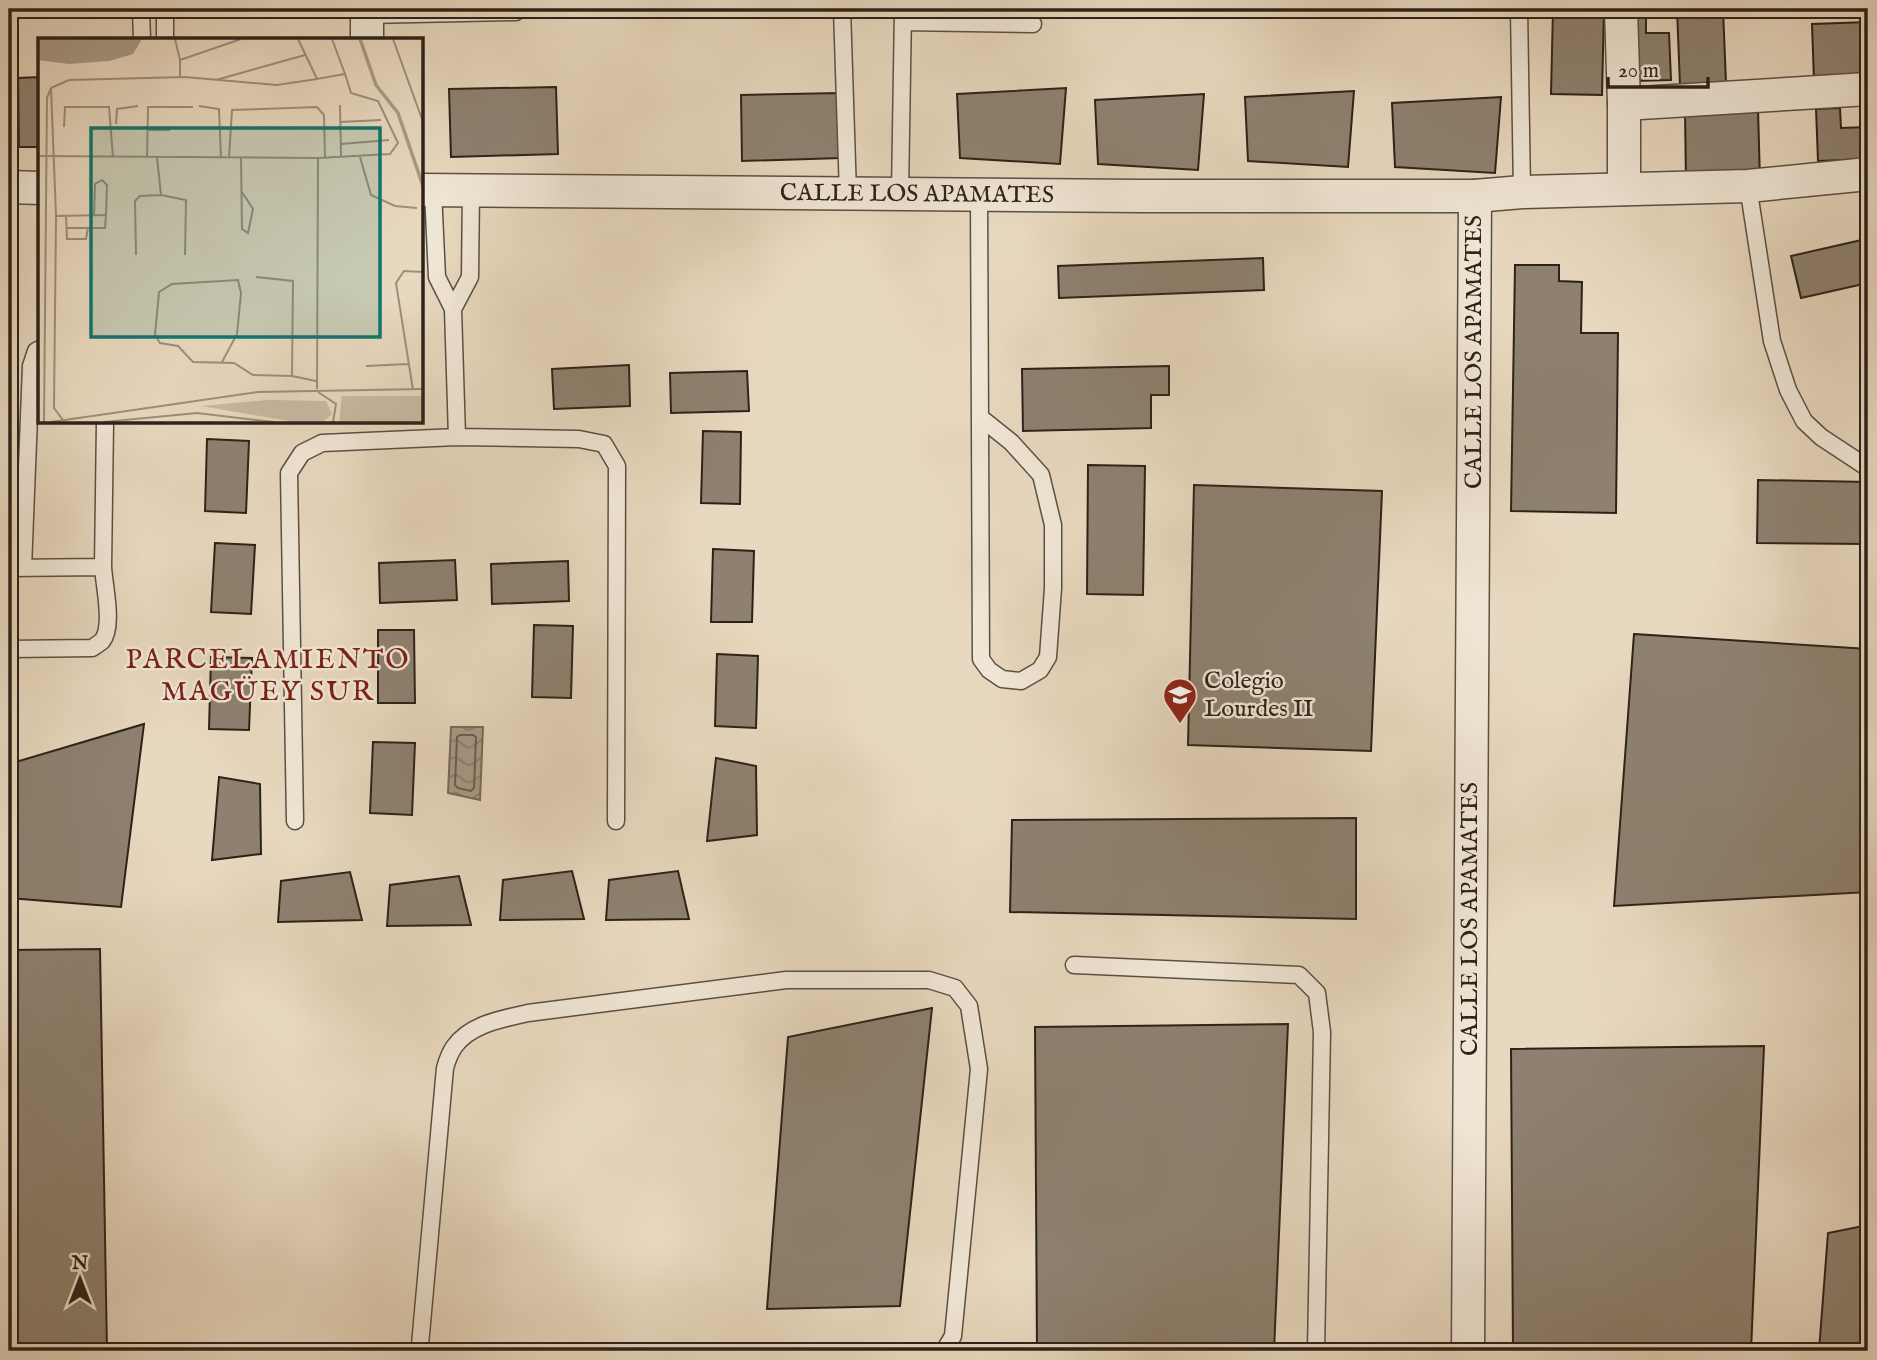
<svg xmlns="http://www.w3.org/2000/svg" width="1877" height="1360" font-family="'IM FELL English',serif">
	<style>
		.water { fill: url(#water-waves); stroke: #766a5b; stroke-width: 2 }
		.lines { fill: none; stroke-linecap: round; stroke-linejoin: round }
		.shore { stroke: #6a5e50; stroke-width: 2 }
		.building { fill: #8e8170; stroke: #2c221a; stroke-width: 2 }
		.service-casing { stroke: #5b5043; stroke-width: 19 }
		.minor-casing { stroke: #5b5043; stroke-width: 35 }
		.service { stroke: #f0e6d5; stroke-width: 16 }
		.minor { stroke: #f0e6d5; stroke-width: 32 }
		.labels { text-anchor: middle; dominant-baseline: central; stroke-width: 5; stroke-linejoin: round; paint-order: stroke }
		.street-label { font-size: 24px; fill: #2c221a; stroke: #f0e6d5 }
		.poi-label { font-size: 24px; fill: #2c221a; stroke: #f0e6d5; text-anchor: start }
		.quarter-label { font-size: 28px; letter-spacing: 2px; fill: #7a1f14; stroke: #f0e6d5 }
		.inset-river { fill: none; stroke: #a89a87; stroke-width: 3.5 }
		.inset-road { fill: none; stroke: #9d8f7d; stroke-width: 2 }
		.view { fill: #0f766e; fill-opacity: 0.15; stroke: #0f766e; stroke-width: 3.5 }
		.inset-edge { fill: none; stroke: #2c221a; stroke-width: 3.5 }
	</style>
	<defs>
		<pattern id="water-waves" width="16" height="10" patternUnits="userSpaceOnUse" patternTransform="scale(1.75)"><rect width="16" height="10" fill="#a89a87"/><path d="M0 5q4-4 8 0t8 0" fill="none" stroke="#897d6e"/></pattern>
	</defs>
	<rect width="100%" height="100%" fill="#e8d8bf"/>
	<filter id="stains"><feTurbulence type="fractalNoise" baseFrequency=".00286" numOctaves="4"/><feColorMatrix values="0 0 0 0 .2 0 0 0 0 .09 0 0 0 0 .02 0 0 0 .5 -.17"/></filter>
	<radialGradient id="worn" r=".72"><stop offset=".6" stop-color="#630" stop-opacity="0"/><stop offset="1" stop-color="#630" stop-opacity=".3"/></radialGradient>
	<path class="water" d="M 451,727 L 483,727 L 480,800 L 448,793 Z"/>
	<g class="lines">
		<path class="shore" d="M 460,735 L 473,735 L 476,737 L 474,788 L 471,791 L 458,788 L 455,785 L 457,737 Z"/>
	</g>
	<path class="building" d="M 565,9 L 670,9 L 670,16 L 565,18 Z
		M 1553,9 L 1604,9 L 1602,95 L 1551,94 Z
		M 1632,9 L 1670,9 L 1671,10 L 1646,11 L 1646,33 L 1669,33 L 1671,80 L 1634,81 Z
		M 1677,9 L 1723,9 L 1726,83 L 1680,85 Z
		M 1868,22 L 1868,78 L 1814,81 L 1812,24 Z
		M 40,77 L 40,147 L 19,147 L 18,78 Z
		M 556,87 L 558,154 L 451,157 L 449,89 Z
		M 1066,88 L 1060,164 L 960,158 L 957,94 Z
		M 1354,91 L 1348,167 L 1248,161 L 1245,97 Z
		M 839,93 L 841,158 L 742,161 L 741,95 Z
		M 1204,94 L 1198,170 L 1098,164 L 1095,100 Z
		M 1501,97 L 1495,173 L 1395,167 L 1392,103 Z
		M 1840,108 L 1841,128 L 1868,127 L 1868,159 L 1818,161 L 1816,109 Z
		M 1758,109 L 1760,181 L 1686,182 L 1685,111 Z
		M 1866,239 L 1868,251 L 1868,283 L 1801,298 L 1791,256 Z
		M 1263,258 L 1264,290 L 1059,298 L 1058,266 Z
		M 1515,265 L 1559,265 L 1559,281 L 1582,282 L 1581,333 L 1618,333 L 1616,513 L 1511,511 Z
		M 629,365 L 630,406 L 554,409 L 552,369 Z
		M 1169,366 L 1169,395 L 1151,395 L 1151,428 L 1023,431 L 1022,369 Z
		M 747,371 L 749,411 L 671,413 L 670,373 Z
		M 703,431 L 741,432 L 740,504 L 701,503 Z
		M 207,439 L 249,441 L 246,513 L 205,511 Z
		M 1088,465 L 1145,466 L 1143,595 L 1087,594 Z
		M 1758,480 L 1868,482 L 1868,544 L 1757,543 Z
		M 1194,485 L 1382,491 L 1371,751 L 1188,745 Z
		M 215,543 L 255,545 L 251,614 L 211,612 Z
		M 713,549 L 754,551 L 752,622 L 711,622 Z
		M 455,560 L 457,600 L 380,603 L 379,563 Z
		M 568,561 L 569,601 L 492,604 L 491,564 Z
		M 534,625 L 573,626 L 571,698 L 532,697 Z
		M 378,630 L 414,630 L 415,703 L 378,703 Z
		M 1634,634 L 1868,649 L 1868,892 L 1614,906 Z
		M 717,654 L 758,656 L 756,728 L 715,726 Z
		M 211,657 L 252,658 L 249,730 L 209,729 Z
		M 144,724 L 121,907 L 9,898 L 9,764 Z
		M 373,742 L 415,743 L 412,815 L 370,813 Z
		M 716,758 L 756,766 L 757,835 L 707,841 Z
		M 219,777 L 260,784 L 261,854 L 212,860 Z
		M 1356,818 L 1356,919 L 1010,912 L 1012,820 Z
		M 572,871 L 584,919 L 500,920 L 503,880 Z
		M 678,871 L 689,919 L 606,920 L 609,880 Z
		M 350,872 L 362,920 L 278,922 L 281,881 Z
		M 459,876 L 471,925 L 387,926 L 390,885 Z
		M 100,949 L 107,1351 L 9,1351 L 9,950 Z
		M 932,1008 L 900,1306 L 767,1309 L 788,1037 Z
		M 1288,1024 L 1274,1351 L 1037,1351 L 1035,1027 Z
		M 1764,1046 L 1751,1351 L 1513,1351 L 1511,1049 Z
		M 1868,1225 L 1868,1351 L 1819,1351 L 1828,1233 Z"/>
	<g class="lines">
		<g class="service-casing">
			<path id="service" d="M 141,9 L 142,40
				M 842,9 L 848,194
				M 1519,9 L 1522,192
				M 367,15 L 516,12
				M 903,22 L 1033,24
				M 165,40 L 165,9
				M 1748,186 L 1772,341 L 1788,390 L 1804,421 L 1821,437 L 1868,468
				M 433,191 L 437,277 L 453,309 L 457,437
				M 900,194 L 903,9
				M 979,195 L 981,659 L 989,670 L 1002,679 L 1021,681 L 1040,670 L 1048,657 L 1053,588 L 1053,525 L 1041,475 L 1011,442 L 981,418
				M 453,309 L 470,277 L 471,191
				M 9,568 L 103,567 L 105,422
				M 23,568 L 31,366 L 36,351 L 40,349
				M 9,649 L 92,648 C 95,646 100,643 102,641 C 114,627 104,585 103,567
				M 295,821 L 289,473 L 302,453 L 322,443 L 457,437 L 579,439 L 604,444 L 617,466 L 616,821
				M 1074,965 L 1299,975 L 1317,993 L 1322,1032 L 1316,1351
				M 421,1351 L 420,1345 L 445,1068 C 447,1061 450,1053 454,1047 C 470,1024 502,1019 528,1013 L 786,980 L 929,980 L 955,988 L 969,1006 L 979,1069 L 953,1336 L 944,1351"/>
		</g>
		<g class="minor-casing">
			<g id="minor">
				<path d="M 367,9 L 367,40"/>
				<path d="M 1621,9 L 1624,104 L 1624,189"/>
				<path d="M 1624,104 L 1868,89"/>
				<path d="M 9,187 L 40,188"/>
				<path id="s1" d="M 422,190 L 1141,196 L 1475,196 L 1468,1351"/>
				<path d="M 1475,196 L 1522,192 L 1748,186 L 1868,174"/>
			</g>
		</g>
		<use href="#service" class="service"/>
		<use href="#minor" class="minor"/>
	</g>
	<defs>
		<g id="school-pin" transform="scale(1.75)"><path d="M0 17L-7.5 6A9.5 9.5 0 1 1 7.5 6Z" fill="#8f2418" stroke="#f0e6d5"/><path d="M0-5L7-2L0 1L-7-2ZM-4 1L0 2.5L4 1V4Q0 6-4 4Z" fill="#fff"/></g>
	</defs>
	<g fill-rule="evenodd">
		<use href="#school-pin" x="1180" y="695"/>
	</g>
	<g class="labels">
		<g class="street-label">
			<text stroke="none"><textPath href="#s1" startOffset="495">CALLE LOS APAMATES</textPath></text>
			<text transform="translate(1474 352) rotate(-90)">CALLE LOS APAMATES</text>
			<text transform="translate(1470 919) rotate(-90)">CALLE LOS APAMATES</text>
		</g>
		<g class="poi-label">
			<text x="1204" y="681">Colegio<tspan x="1204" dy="28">Lourdes II</tspan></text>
		</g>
		<g class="quarter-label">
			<text x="268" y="660">PARCELAMIENTO<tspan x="268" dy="32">MAGÜEY SUR</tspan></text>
		</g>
	</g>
	<g transform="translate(38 38)">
		<rect width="385" height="385" fill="#e8d8bf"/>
		<path d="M 304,358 L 385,358 L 385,384 L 301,384 ZM 230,362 L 288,363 L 294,376 L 285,384 L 256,384 L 163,368 Z" fill="#c8b9a3"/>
		<path d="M 0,1 L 104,1 L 95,16 L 71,23 L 31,26 L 0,22 Z" fill="#a89a87"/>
		<path class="inset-river" d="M 322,1 L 338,47 L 360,75 L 385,148"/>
		<path class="inset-road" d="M 137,1 L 142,22M 260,1 L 279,41 L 307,36 L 313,55 L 340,63 L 360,105 L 352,116 L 280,120M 294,1 L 307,36M 355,1 L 385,84M 142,40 L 142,22 L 203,1M 178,42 L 267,17M 13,50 L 31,42 L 147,39 L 239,47 L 279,41M 302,67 L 303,119M 161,68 L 181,71 L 183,120M 302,84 L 343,82M 78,86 L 79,71 L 100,68M 26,89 L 27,69 L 71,69 L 75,119M 109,92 L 132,92M 303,106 L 351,102M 0,118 L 280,120 L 279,351M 109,119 L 110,69 L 155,69M 119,119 L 123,157M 322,119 L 333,157 L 357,168 L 379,170M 191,120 L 194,72 L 279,69 L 286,77 L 287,120M 203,120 L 204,191 L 210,195 L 215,171 L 204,154M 28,177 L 29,201 L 48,201 L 50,190M 18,178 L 68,177 L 69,147 L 64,142 L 57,146 L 56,178M 28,190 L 67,190 L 68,177M 98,217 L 97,163 L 102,158 L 123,157 L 148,162 L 147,217M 184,324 L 199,296 L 203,255 L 200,242 L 134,246 L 121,254 L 117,297 L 122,305 L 140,308 L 155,324 L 196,325 L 215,337 L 254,338 L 255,243 L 218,239M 328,328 L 370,326M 254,338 L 278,343M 375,352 L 358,245 L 366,233 L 385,234M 280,354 L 298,366 L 295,384M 6,384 L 9,60 L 13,50 L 18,178 L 16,370 L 25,382M 13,384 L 220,354 L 385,351M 66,384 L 159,375 L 236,384"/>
		<path class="view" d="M 53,90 L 342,90 L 342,299 L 53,299 Z"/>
		<rect width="385" height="385" class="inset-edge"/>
	</g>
	<rect width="1877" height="1360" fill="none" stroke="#e8d8bf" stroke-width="35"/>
	<rect x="10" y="10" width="1856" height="1339" fill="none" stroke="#2c221a" stroke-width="3.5"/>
	<rect x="18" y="18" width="1842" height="1325" fill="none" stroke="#2c221a" stroke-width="2"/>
	<g transform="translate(80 1279)" stroke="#f0e6d5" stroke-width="5" paint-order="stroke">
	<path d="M0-5L12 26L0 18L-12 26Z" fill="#2c221a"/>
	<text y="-10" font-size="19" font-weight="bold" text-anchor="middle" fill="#2c221a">N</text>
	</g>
	<path d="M1608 77v10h100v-10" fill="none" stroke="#2c221a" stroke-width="3.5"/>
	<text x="1618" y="77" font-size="21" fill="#2c221a" stroke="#f0e6d5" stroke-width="5" paint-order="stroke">20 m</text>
	<rect width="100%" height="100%" filter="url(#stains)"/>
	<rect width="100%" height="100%" fill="url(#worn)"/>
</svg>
